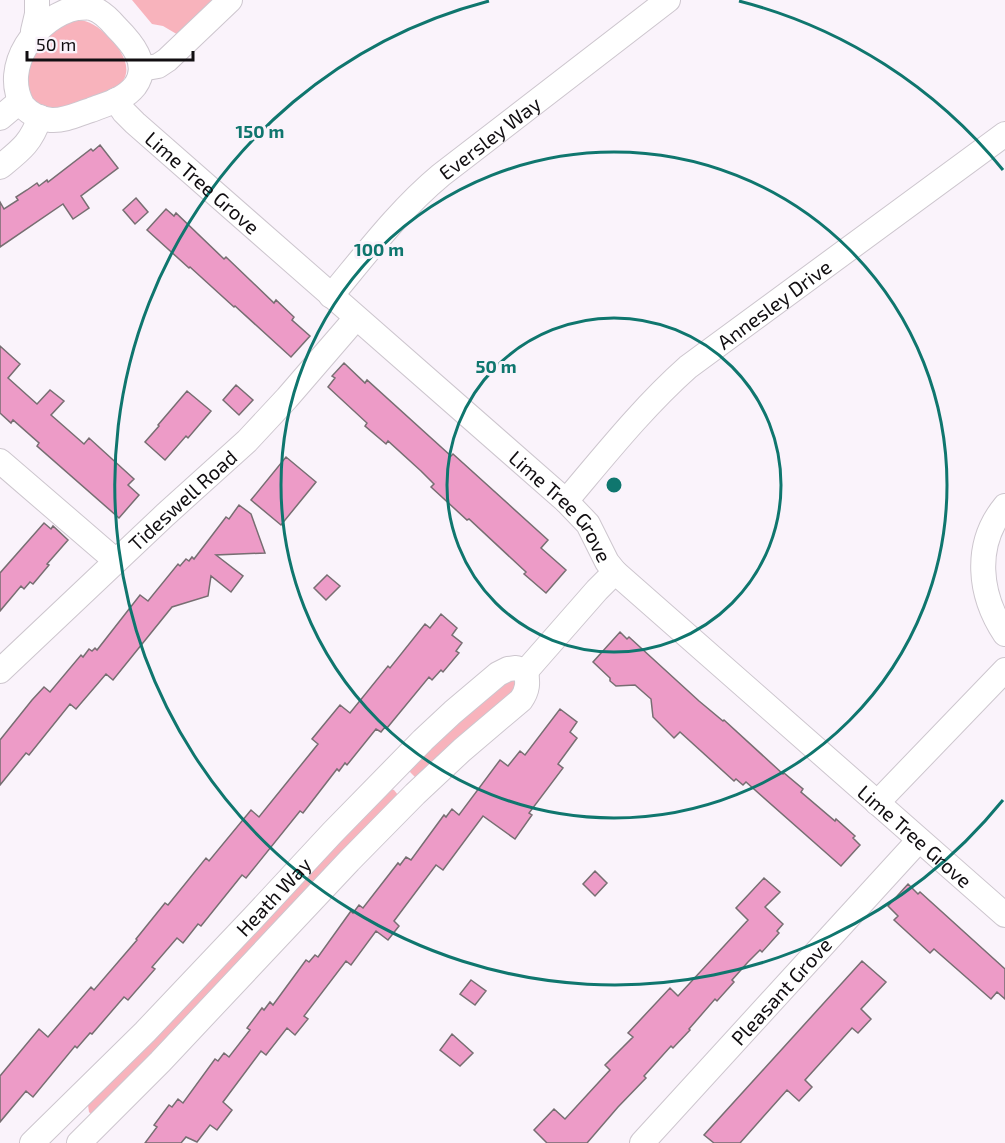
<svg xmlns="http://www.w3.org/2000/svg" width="1005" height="1143" font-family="'Exo 2',sans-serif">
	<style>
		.green { fill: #f8b3bc }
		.building { fill: #ed9bc7; stroke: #776e72; stroke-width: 1.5 }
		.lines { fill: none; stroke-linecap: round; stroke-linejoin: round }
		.minor-casing { stroke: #cdc6ce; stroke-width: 26 }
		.minor { stroke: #fff; stroke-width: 24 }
		.ring { fill: none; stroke: #0f766e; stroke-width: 3 }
		.labels { text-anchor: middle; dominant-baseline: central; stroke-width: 6; stroke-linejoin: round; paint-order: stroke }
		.street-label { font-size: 20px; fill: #110e11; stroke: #faf3fb }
		.centre { fill: #0f766e; stroke: #faf3fb; stroke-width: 3 }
		.ring-label { font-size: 18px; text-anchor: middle; font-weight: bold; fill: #0f766e; stroke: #faf3fb; stroke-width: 6; stroke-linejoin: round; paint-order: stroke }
	</style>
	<rect width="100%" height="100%" fill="#faf3fb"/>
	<path class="green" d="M 132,0 L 216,0 L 180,36 L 163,26 L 152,24 Z
		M 76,20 C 90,20 98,27 108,36 C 123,51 138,75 113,90 C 104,95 92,98 83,101 C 72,104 58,111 47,108 C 37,105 31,98 25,92 L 26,56 L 55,28 Z
		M 512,676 L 521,685 L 418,778 L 415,777 L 410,772 L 411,768 L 434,743 Z
		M 391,789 L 394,790 L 398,795 L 257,949 L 91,1114 L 89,1112 L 88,1105 L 361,818 Z"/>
	<path class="building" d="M 100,145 L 118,168 L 81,196 L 89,208 L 73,219 L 63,204 L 0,247 L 0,202 L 4,209 L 18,200 L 16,197 L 27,190 L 37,183 L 39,186 L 47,180 L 48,182 L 91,149 L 93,151 Z
		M 136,198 L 148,212 L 135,224 L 123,210 Z
		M 166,209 L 174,216 L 176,213 L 224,259 L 226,257 L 274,303 L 276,300 L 294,317 L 292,320 L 310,336 L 291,357 L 235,306 L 234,307 L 190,267 L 189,268 L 147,230 Z
		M 0,346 L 20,364 L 8,378 L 37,404 L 50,390 L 64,401 L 51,415 L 84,444 L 89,438 L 134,479 L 128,485 L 139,495 L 119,518 L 37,446 L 39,443 L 13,420 L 11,423 L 0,413 Z
		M 344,363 L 365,383 L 367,380 L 451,456 L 453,454 L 548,540 L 541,548 L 566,570 L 546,593 L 524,574 L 526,572 L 469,519 L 467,520 L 431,487 L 434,484 L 421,471 L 388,441 L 386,444 L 365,426 L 367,423 L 328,387 L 335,378 L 332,376 Z
		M 236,385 L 253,400 L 239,415 L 223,400 Z
		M 187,391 L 211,411 L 188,438 L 186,436 L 165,460 L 145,442 L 159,426 L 158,425 Z
		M 286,457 L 316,482 L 281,525 L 251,500 Z
		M 239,505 L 251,514 L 265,553 L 216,555 L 243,576 L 231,592 L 211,576 L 208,596 L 172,607 L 113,680 L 106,674 L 76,709 L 70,704 L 29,755 L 26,753 L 0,785 L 0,740 L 32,700 L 44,687 L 50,692 L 81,655 L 83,657 L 89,649 L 92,651 L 95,648 L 97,650 L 140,595 L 148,601 L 178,564 L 180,566 L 186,559 L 189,561 L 192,557 L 194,559 L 226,517 L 229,519 Z
		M 44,523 L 51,529 L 53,526 L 68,540 L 47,564 L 49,565 L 33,584 L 30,582 L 24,589 L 21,586 L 0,611 L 0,573 Z
		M 327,575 L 340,586 L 326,600 L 314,588 Z
		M 441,614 L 457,628 L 452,635 L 462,643 L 456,651 L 459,653 L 443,672 L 441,670 L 432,680 L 429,677 L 387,728 L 385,727 L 381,732 L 376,729 L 347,765 L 345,763 L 339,771 L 337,769 L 303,813 L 300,811 L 246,878 L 242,875 L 201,926 L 198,924 L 183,943 L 177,938 L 152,967 L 155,969 L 128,1000 L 124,997 L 92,1034 L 90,1033 L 77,1048 L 75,1046 L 33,1097 L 26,1091 L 0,1122 L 0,1076 L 39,1029 L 48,1037 L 91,987 L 94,990 L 137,940 L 136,939 L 165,903 L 168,905 L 206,858 L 209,861 L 251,810 L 259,817 L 318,744 L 312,739 L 340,705 L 350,713 L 388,666 L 390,668 L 425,624 L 430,628 Z
		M 620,632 L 627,639 L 629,637 L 699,701 L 723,721 L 724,720 L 783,774 L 784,773 L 803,789 L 801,792 L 835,821 L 836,819 L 855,836 L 853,838 L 860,845 L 841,866 L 746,782 L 743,785 L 736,779 L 734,781 L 680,732 L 674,738 L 653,717 L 651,699 L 635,685 L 616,686 L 610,681 L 610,678 L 593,662 Z
		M 560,709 L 577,722 L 570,732 L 577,738 L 558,764 L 563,768 L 529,813 L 532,815 L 515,839 L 483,816 L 443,870 L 436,865 L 394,921 L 399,926 L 388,940 L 376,931 L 351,965 L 346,961 L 304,1016 L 308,1019 L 295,1035 L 287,1028 L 266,1055 L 261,1051 L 223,1102 L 232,1110 L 217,1130 L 210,1125 L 197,1142 L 186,1137 L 181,1143 L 145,1143 L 157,1127 L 154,1125 L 169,1105 L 172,1107 L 178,1099 L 183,1103 L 215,1059 L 218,1061 L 224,1053 L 229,1057 L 250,1030 L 247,1028 L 262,1008 L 264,1010 L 270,1002 L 273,1005 L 306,960 L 309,962 L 315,955 L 318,957 L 351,911 L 353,913 L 359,905 L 363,908 L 398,863 L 400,865 L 406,857 L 411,860 L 444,815 L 446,817 L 452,809 L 459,815 L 500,760 L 508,766 L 520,751 L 525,755 Z
		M 595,871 L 607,883 L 595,896 L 583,884 Z
		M 764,878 L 780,892 L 765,907 L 783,924 L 777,931 L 779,933 L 762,952 L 760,950 L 748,962 L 732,980 L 734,982 L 717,1001 L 715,999 L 689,1029 L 690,1030 L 673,1048 L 671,1046 L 644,1076 L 646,1078 L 618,1107 L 587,1143 L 547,1143 L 534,1130 L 554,1109 L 565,1119 L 610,1070 L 605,1065 L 633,1037 L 628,1033 L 670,988 L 678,996 L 748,920 L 736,908 Z
		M 908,884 L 918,894 L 920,892 L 1005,969 L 1005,999 L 997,992 L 991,999 L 934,949 L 930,953 L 894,920 L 898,916 L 888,906 Z
		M 862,961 L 886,982 L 861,1009 L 871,1019 L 858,1033 L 852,1028 L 805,1080 L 812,1087 L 799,1101 L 787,1090 L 740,1143 L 714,1143 L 704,1135 Z
		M 471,980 L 486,991 L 475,1005 L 460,994 Z
		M 452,1034 L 473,1053 L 460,1066 L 440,1050 Z"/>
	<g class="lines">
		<g class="minor-casing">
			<g id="minor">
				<path d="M 77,8 C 81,8 87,7 91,8 C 101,10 110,20 116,27 C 131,42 151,64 135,86 C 124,100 106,104 91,110 C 78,114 65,121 51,120 C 41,119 30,114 23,106 C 0,67 37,16 77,8 Z"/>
				<path d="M 33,31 L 37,14 L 37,0"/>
				<path d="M 141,69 L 158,66 L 167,60 L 230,0"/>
				<path id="s1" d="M 116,100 L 124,112 L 135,123 L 566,501 L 588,524 L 607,562 L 615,572 L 1005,915"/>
				<path d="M 0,118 L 19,102"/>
				<path d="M 0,167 C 21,150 31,143 40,117"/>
				<path id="s2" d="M 331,296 C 366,254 399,210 441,175 L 668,0"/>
				<path d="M 0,461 L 116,561"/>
				<path id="s3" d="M 566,501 C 605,455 643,407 688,367 L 1005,134"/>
				<path d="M 1005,506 C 973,545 979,595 1005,634"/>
				<path id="s4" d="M 0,671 L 165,515 L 247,441 L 287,398 L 356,318"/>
				<path d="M 877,803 L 1005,670"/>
				<path id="s5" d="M 32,1143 L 145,1032 L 254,917 L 332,833 L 423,740 L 453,712 L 498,674 L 508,669 L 516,668 L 526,671 L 597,590 L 615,572"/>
				<path d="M 79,1143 L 160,1062 L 349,861 L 415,794 L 462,750 L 521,700 C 528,690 528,683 526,671"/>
				<path id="s6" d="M 642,1143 L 919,840"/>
			</g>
		</g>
		<use href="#minor" class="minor"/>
	</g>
	<g class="ring">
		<circle cx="614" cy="485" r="167"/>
		<circle cx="614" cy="485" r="333"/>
		<path d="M1003 800A500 500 0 1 1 489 1M739 1A500 500 0 0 1 1003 170"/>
	</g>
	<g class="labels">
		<g class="street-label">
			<text stroke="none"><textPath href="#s2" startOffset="225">Eversley Way</textPath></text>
			<text stroke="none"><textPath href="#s1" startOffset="120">Lime Tree Grove</textPath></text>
			<text stroke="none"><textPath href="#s3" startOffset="288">Annesley Drive</textPath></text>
			<text stroke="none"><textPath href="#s4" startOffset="250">Tideswell Road</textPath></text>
			<text stroke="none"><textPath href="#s1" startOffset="604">Lime Tree Grove</textPath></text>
			<text stroke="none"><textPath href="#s1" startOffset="1090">Lime Tree Grove</textPath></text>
			<text stroke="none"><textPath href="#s5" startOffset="345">Heath Way</textPath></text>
			<text stroke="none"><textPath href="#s6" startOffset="206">Pleasant Grove</textPath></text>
		</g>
	</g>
	<circle cx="614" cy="485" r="9" class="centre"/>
	<g class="ring-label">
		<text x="260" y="138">150 m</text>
		<text x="379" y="256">100 m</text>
		<text x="496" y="373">50 m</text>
	</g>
	<path d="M27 51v9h166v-9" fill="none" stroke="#110e11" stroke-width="3"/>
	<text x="36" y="51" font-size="18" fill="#110e11" stroke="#faf3fb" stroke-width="4.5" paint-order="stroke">50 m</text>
</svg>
